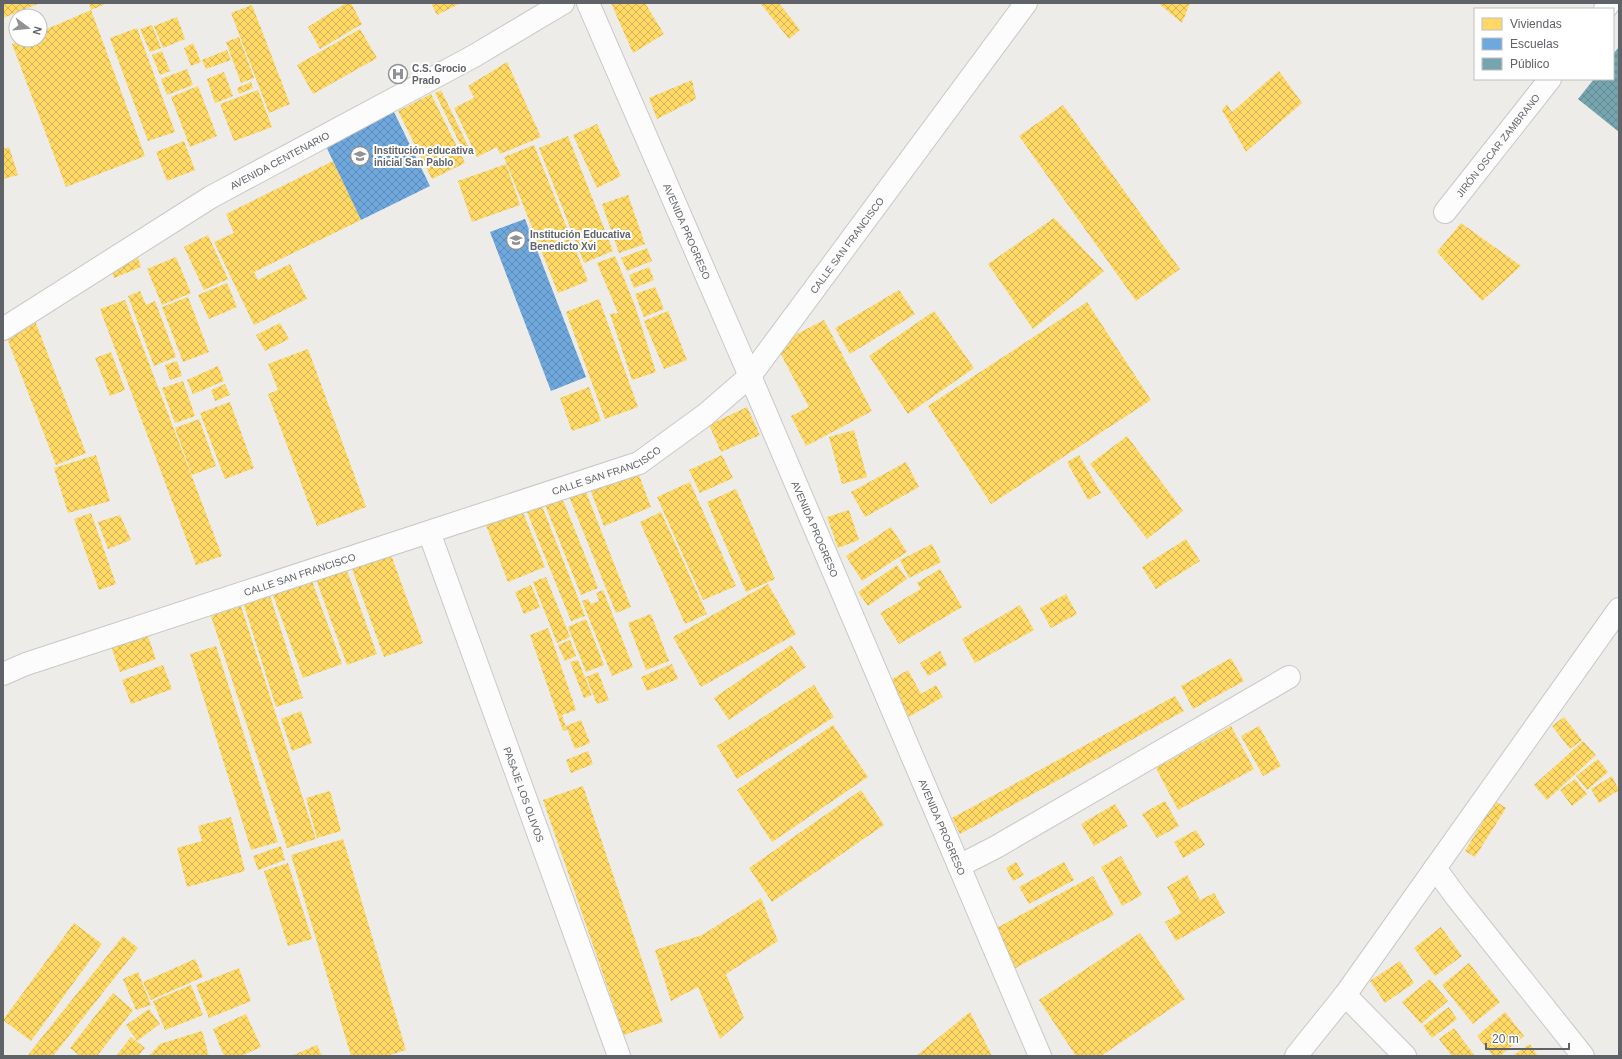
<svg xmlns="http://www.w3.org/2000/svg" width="1622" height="1059" font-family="Helvetica,sans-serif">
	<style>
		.homes { fill: url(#homes-cross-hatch) }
		.schools { fill: url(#schools-cross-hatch) }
		.public { fill: url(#public-cross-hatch) }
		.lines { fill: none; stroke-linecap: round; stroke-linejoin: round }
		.minor-casing { stroke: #c8c8c9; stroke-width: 24 }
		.secondary-casing { stroke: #c8c8c8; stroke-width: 24 }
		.minor { stroke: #fcfcfc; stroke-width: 22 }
		.secondary { stroke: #fcfcfc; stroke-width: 22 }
		.labels { text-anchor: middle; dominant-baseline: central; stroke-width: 4; stroke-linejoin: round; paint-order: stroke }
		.poi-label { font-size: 10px; font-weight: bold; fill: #5f6266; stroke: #fff; text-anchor: start }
		.street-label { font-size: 10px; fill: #5f6266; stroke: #fff }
	</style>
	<defs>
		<pattern id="homes-cross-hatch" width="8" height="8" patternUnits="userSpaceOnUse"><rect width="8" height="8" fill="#ffd966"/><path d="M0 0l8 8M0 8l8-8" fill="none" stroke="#d2b358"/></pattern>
		<pattern id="schools-cross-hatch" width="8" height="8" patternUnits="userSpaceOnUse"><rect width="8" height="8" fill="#6fa8dc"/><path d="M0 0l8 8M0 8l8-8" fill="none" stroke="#5e8cb6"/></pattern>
		<pattern id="public-cross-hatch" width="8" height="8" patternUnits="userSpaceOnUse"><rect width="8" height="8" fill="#76a5af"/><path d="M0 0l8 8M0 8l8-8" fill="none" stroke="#648a92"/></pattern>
	</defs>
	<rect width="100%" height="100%" fill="#edece9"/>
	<path class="homes" d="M 3,3 L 40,3 L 3,18 Z
		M 89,3 L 108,3 L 91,10 Z
		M 346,3 L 351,3 L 362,24 L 320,49 L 308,27 Z
		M 431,3 L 461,3 L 437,15 Z
		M 611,3 L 645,3 L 664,34 L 633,53 Z
		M 760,3 L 779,3 L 800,30 L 789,39 Z
		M 1158,3 L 1190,3 L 1182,23 Z
		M 252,5 L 290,104 L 269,113 L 231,13 Z
		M 91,10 L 145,156 L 66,187 L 12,44 L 22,40 L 40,40 L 40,32 Z
		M 177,17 L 185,39 L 163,48 L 154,26 Z
		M 152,25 L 161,48 L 150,52 L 140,29 Z
		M 137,28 L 175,132 L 148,141 L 110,38 Z
		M 360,29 L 377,58 L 313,94 L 297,65 Z
		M 239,37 L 254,78 L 241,83 L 226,42 Z
		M 193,43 L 201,62 L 191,66 L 184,48 Z
		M 227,50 L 231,60 L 206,69 L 202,60 Z
		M 162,51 L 170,71 L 160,75 L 152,55 Z
		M 507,62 L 541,137 L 500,154 L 497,147 L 477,157 L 454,108 L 474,98 L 468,86 Z
		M 187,69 L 193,85 L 167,95 L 161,79 Z
		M 1279,71 L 1302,103 L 1246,152 L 1222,110 L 1227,104 L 1232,112 Z
		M 224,72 L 233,96 L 215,103 L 207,79 Z
		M 692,80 L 696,99 L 657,119 L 649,98 Z
		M 251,82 L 253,88 L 239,94 L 237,88 Z
		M 198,86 L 217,136 L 190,147 L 171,97 Z
		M 258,90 L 272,127 L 234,141 L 220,104 Z
		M 441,90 L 469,148 L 463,150 L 435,93 Z
		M 431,94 L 465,163 L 432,179 L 398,111 Z
		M 1063,105 L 1180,269 L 1136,301 L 1019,136 Z
		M 597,124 L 621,176 L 597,188 L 573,135 Z
		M 568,136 L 613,251 L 584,263 L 539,148 Z
		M 184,141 L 195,170 L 167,181 L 156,152 Z
		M 534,145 L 588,281 L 558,293 L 504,157 Z
		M 9,147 L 18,175 L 3,179 L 3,149 Z
		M 333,161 L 361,220 L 254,272 L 258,280 L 290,264 L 307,299 L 254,325 L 214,242 L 234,233 L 226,214 Z
		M 506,164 L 520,205 L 472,222 L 458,181 Z
		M 628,195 L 645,244 L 619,253 L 602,204 Z
		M 1054,218 L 1104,271 L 1033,329 L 988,264 Z
		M 1461,223 L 1521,266 L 1482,301 L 1437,252 Z
		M 208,235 L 228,279 L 204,290 L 184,247 Z
		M 647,248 L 652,261 L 627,271 L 621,258 Z
		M 136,252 L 141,267 L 114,278 L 109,263 Z
		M 615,256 L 635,306 L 656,372 L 632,380 L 610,314 L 618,313 L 597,263 Z
		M 176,257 L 191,293 L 162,305 L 147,269 Z
		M 649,267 L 654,280 L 634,288 L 629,275 Z
		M 227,283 L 237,307 L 209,319 L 198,295 Z
		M 655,287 L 664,309 L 644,317 L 635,294 Z
		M 899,290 L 915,314 L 850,354 L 835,328 Z
		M 140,291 L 146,305 L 155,301 L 176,357 L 154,366 L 128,296 Z
		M 188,297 L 209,352 L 183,362 L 162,307 Z
		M 599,299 L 638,407 L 605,419 L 566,312 Z
		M 125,300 L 222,556 L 196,565 L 100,309 Z
		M 1087,302 L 1151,400 L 991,504 L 928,406 Z
		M 668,311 L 687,360 L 664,369 L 644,321 Z
		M 934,311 L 974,368 L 908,414 L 869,356 Z
		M 824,320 L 872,411 L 806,446 L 791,416 L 809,407 L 776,345 Z
		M 35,321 L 86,453 L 56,465 L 5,333 Z
		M 280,323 L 289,339 L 265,351 L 256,335 Z
		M 308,349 L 366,507 L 317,526 L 268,394 L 278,390 L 268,364 Z
		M 111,352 L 125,390 L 110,396 L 95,358 Z
		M 177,361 L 182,376 L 170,380 L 165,365 Z
		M 218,366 L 224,381 L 193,394 L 187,380 Z
		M 183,381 L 195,416 L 175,423 L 162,388 Z
		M 225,384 L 230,395 L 215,401 L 211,390 Z
		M 589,387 L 601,421 L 572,431 L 560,398 Z
		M 230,402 L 254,468 L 225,479 L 200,413 Z
		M 747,407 L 760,435 L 721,452 L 709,425 Z
		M 199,419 L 216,466 L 192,475 L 175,428 Z
		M 854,430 L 867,477 L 842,484 L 829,437 Z
		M 1127,436 L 1183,511 L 1147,539 L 1090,464 Z
		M 96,455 L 110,501 L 68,513 L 54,468 Z
		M 722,455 L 733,478 L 700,493 L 689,470 Z
		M 1079,455 L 1101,493 L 1088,500 L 1067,462 Z
		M 906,462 L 919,487 L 865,517 L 851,492 Z
		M 637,470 L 651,507 L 604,526 L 590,489 Z
		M 690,482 L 736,586 L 703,600 L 657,497 Z
		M 584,487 L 631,607 L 616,613 L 568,494 Z
		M 736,489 L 775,579 L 746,592 L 707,502 Z
		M 559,490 L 598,588 L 581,595 L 542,497 Z
		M 520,505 L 545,567 L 508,582 L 484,520 Z
		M 542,506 L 585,616 L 571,621 L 527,512 Z
		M 849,510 L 859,540 L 838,548 L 827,517 Z
		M 661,512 L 707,614 L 685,624 L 640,522 Z
		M 91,513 L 116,584 L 99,590 L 74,519 Z
		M 120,515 L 131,540 L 108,549 L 98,522 Z
		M 891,527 L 907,552 L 862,581 L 846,556 Z
		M 1186,539 L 1200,561 L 1156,589 L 1142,567 Z
		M 932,544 L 941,562 L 909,578 L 900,560 Z
		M 390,552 L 423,643 L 384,657 L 351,566 Z
		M 897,565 L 907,579 L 868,606 L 858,592 Z
		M 346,568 L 377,654 L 347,665 L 316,579 Z
		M 940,569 L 962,607 L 899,644 L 880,613 L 921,589 L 917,583 Z
		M 546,577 L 570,637 L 557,643 L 533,582 Z
		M 312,581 L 342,664 L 303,678 L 273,595 Z
		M 768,584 L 796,634 L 701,687 L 673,637 Z
		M 531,585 L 540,607 L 524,614 L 515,592 Z
		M 603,590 L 633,667 L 612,676 L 582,601 L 588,599 L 591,604 L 599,601 L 596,593 Z
		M 1066,594 L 1077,614 L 1051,628 L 1040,608 Z
		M 270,596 L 303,698 L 276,707 L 244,605 Z
		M 1020,605 L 1034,630 L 975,663 L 962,639 Z
		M 241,606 L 316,839 L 287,848 L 211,616 Z
		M 651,614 L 669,661 L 646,670 L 628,623 Z
		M 586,619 L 604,665 L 586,672 L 568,627 Z
		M 145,628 L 156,659 L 120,672 L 109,641 Z
		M 548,628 L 576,710 L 562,715 L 567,730 L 563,731 L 530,635 Z
		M 570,640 L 576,656 L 565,661 L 558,645 Z
		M 791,645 L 806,667 L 729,720 L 714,698 Z
		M 216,646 L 278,842 L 251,850 L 190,654 Z
		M 940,651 L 947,665 L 928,676 L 920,663 Z
		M 1231,658 L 1244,681 L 1193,709 L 1181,686 Z
		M 578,660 L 592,695 L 584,698 L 570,662 Z
		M 672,664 L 678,679 L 647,691 L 641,677 Z
		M 163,665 L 172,689 L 131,704 L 122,680 Z
		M 908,670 L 921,694 L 936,685 L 943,697 L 909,717 L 889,681 Z
		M 598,672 L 609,700 L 597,704 L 586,677 Z
		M 814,685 L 834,717 L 737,779 L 717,746 Z
		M 1175,696 L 1184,711 L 960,834 L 952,818 Z
		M 301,711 L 312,743 L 292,751 L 281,719 Z
		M 1564,717 L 1582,740 L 1570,749 L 1552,726 Z
		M 581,720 L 590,743 L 575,749 L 566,726 Z
		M 833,725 L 868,777 L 772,842 L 737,790 Z
		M 1231,726 L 1254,769 L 1178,810 L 1156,768 Z
		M 1259,726 L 1281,766 L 1263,776 L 1241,736 Z
		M 1583,741 L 1596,755 L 1547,800 L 1534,785 Z
		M 588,751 L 593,764 L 571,773 L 566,760 Z
		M 1598,759 L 1608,772 L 1587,790 L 1576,776 Z
		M 1612,776 L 1619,790 L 1599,803 L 1591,789 Z
		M 1575,779 L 1587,794 L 1572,806 L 1560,790 Z
		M 583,786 L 663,1022 L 624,1035 L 543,800 Z
		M 861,790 L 884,825 L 772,902 L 749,868 Z
		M 330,791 L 341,831 L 317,838 L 306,798 Z
		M 1165,801 L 1179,826 L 1157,838 L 1142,814 Z
		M 1495,801 L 1506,808 L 1475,857 L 1465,851 Z
		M 1115,804 L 1128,826 L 1094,846 L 1081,824 Z
		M 231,817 L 245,871 L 187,887 L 177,848 L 202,841 L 198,826 Z
		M 1196,830 L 1205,845 L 1183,858 L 1174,842 Z
		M 343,839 L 406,1050 L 387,1056 L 351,1056 L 291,855 Z
		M 281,846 L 285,860 L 258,870 L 253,856 Z
		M 1121,856 L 1142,895 L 1122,906 L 1101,867 Z
		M 1016,862 L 1024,875 L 1013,881 L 1006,868 Z
		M 1064,862 L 1074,880 L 1029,904 L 1019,887 Z
		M 288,863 L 312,939 L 288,946 L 264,871 Z
		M 1187,875 L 1200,900 L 1214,893 L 1225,913 L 1176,941 L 1165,922 L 1181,913 L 1167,887 Z
		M 1093,876 L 1114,915 L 1012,970 L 991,931 Z
		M 761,898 L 778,941 L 726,974 L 744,1018 L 720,1039 L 698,987 L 671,1001 L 655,950 L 702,935 Z
		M 74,923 L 102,944 L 31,1041 L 3,1020 Z
		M 1441,927 L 1462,956 L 1435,976 L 1414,948 Z
		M 1140,933 L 1185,999 L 1101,1056 L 1076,1056 L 1039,1000 Z
		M 123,936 L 138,948 L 53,1056 L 27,1056 Z
		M 195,959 L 203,977 L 151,1000 L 143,982 Z
		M 1400,961 L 1414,983 L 1385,1003 L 1370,981 Z
		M 1469,963 L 1500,1002 L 1473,1024 L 1442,985 Z
		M 239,968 L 251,1001 L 209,1018 L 196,985 Z
		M 138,972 L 151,1005 L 136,1010 L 123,979 Z
		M 1430,979 L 1448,1001 L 1421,1024 L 1402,1002 Z
		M 191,985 L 203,1015 L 165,1030 L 153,1001 Z
		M 113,993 L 133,1010 L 97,1056 L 80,1056 L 70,1048 Z
		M 1449,1007 L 1457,1019 L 1432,1038 L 1423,1026 Z
		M 149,1009 L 160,1024 L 137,1041 L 126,1025 Z
		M 970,1012 L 992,1056 L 916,1056 Z
		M 1505,1012 L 1524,1036 L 1500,1056 L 1493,1056 L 1477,1036 Z
		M 246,1014 L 261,1047 L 241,1056 L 224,1056 L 213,1029 Z
		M 1454,1028 L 1475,1056 L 1452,1056 L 1439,1039 Z
		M 202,1031 L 209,1056 L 149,1056 L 160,1044 Z
		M 131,1037 L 145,1048 L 138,1056 L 116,1056 Z
		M 1530,1044 L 1538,1056 L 1512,1056 Z
		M 317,1045 L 322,1056 L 291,1056 Z"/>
	<path class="schools" d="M 392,108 L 430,186 L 361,220 L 324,142 Z
		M 525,219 L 586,377 L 551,391 L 490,232 Z"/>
	<path class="public" d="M 1619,47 L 1619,132 L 1578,99 L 1594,79 L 1613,79 L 1613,54 Z"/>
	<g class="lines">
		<g class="minor-casing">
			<g id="minor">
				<path id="s1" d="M 588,3 L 750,376 L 1040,1056"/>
				<path d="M 1605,9 L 1609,3"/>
				<path id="s2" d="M 1445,212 L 1550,79"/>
				<path id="s3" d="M 429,532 L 619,1056"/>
				<path id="s4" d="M 3,674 L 26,664 L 639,463 L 705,415 L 750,376 L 1026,3"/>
				<path d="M 959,866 L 996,847 L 1289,677"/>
				<path d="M 1435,868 L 1457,898 L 1583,1056"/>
				<path d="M 1345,995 L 1405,1056"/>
				<path d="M 1296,1056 L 1345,995 L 1619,609"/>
			</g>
		</g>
		<g class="secondary-casing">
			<g id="secondary">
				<path id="s5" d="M 3,329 L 211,197 L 474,56 L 563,3"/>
			</g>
		</g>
		<use href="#minor" class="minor"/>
		<use href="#secondary" class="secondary"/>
	</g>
	<defs>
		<g id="hospital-ring" transform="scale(1)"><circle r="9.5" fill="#fff" stroke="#919294" stroke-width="1.5"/><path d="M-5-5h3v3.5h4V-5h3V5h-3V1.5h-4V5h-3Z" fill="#919294"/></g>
		<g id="school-ring" transform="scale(1)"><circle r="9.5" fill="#fff" stroke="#919294" stroke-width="1.5"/><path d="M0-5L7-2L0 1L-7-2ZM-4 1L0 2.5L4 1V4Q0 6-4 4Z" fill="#919294"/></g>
	</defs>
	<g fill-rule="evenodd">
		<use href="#hospital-ring" x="398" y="74"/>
		<use href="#school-ring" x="360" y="156"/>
		<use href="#school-ring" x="516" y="240"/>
	</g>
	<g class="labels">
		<g class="poi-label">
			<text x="412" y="68">C.S. Grocio<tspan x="412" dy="12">Prado</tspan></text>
			<text x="374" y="150">Institución educativa<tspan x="374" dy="12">inicial San Pablo</tspan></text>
			<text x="530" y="234">Institución Educativa<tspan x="530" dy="12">Benedicto Xvi</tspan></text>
		</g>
		<g class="street-label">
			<text stroke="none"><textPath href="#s2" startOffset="85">JIRÓN OSCAR ZAMBRANO</textPath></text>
			<text stroke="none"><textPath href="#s5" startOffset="324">AVENIDA CENTENARIO</textPath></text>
			<text stroke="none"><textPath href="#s1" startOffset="249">AVENIDA PROGRESO</textPath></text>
			<text stroke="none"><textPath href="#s4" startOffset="974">CALLE SAN FRANCISCO</textPath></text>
			<text stroke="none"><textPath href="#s4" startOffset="637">CALLE SAN FRANCISCO</textPath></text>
			<text stroke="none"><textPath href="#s1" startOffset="573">AVENIDA PROGRESO</textPath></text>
			<text stroke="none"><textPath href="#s4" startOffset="313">CALLE SAN FRANCISCO</textPath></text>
			<text stroke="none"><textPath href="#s3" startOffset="279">PASAJE LOS OLIVOS</textPath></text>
			<text stroke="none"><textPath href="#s1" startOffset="897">AVENIDA PROGRESO</textPath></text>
		</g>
	</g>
	<rect width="1622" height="1059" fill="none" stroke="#5f6266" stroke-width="8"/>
	<rect x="1474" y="8" width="140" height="72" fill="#ffffff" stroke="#bfc0c2"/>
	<rect x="1482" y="18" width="20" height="12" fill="#ffd966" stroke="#bfc0c2"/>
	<text x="1510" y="28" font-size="12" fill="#5f6266">Viviendas</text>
	<rect x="1482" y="38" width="20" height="12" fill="#6fa8dc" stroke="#bfc0c2"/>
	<text x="1510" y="48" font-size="12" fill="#5f6266">Escuelas</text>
	<rect x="1482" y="58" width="20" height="12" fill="#76a5af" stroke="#bfc0c2"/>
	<text x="1510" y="68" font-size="12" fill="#5f6266">Público</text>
	<g transform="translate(28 28) rotate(106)"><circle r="19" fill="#ffffff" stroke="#bfc0c2"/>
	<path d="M0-3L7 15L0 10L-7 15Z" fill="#919294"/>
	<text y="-6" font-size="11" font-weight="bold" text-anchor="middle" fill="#5f6266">N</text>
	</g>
	<path d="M1486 1043v6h83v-6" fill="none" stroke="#5f6266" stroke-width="2"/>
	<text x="1492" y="1043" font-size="12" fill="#5f6266" stroke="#ffffff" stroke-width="3" paint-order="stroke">20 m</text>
</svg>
